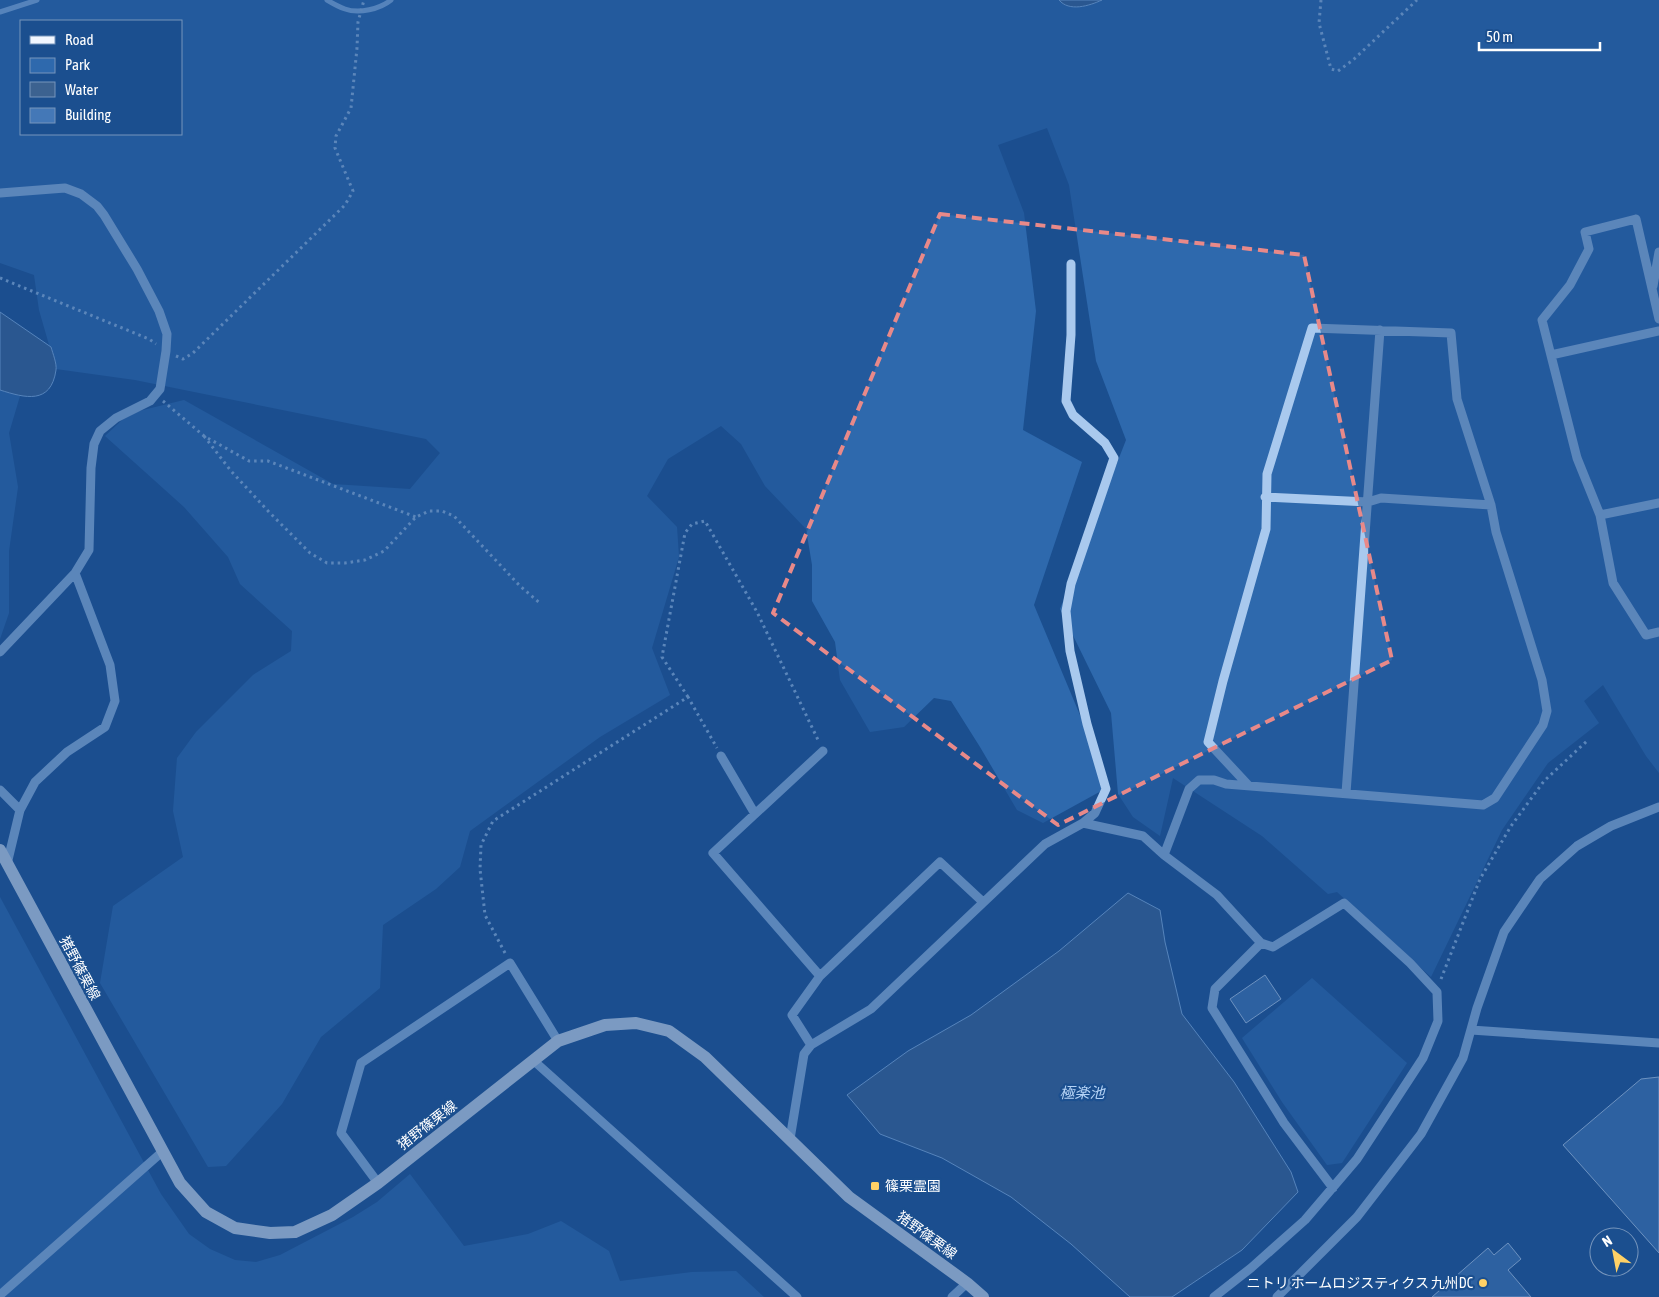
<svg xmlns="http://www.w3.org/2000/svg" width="1659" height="1297" font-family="'Asap Condensed','Noto Sans JP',sans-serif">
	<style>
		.green { fill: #2e69ad; fill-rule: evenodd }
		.water { fill: #3c6290; stroke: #9cc4f0 }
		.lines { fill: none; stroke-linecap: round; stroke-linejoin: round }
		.stream { stroke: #9cc4f0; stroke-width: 5 }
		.building { fill: #4478b7; stroke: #cfe3fa }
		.path { stroke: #a9c9ee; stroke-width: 3; stroke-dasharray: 2.5 4; stroke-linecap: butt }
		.minor { stroke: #a9c9ee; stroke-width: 9 }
		.major { stroke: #f0f6ff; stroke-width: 12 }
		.marked { fill: none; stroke: #e88989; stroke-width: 4; stroke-dasharray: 10 6; stroke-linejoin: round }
		.poi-dot { fill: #ffd166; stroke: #1b4f8f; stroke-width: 2 }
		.labels { text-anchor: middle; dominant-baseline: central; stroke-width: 4.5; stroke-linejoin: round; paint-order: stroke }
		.street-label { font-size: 14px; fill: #fff; stroke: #1b4f8f }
		.poi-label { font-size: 14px; fill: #fff; stroke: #1b4f8f; text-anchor: start }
		.water-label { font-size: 15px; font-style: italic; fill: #b5d3f5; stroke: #1b4f8f }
	</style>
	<rect width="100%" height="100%" fill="#1b4f8f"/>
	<path class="green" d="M 0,0 L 1059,0 C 1069,12 1089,6 1102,0 L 1659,0 L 1659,773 L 1646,756 L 1603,685 L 1584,701 L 1599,723 L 1548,763 L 1502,830 L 1431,977 L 1337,892 L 1328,894 L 1262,836 L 1173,778 L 1160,836 L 1133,817 L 1118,794 L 1111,713 L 1060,609 L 1126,440 L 1096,361 L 1069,185 L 1047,128 L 998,145 L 1024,213 L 1036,311 L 1023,430 L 1082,462 L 1034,605 L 1105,775 L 1103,790 L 1043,823 L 1017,810 L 980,747 L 951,701 L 934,698 L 904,727 L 870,732 L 840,680 L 835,642 L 812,601 L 812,565 L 806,529 L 765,486 L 741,444 L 721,426 L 668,459 L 647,496 L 677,527 L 679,557 L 652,648 L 670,695 L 600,737 L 470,831 L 460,867 L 436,889 L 383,925 L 380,988 L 321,1037 L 282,1104 L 226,1166 L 208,1167 L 100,983 L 113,906 L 183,857 L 173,811 L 177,758 L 196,732 L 253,675 L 291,651 L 292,631 L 240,584 L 228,557 L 184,507 L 105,436 L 122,420 L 139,411 L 184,400 L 333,484 L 410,489 L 440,453 L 426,439 L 135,380 L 56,369 L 39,310 L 34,275 L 0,263 ZM 21,21 L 181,21 L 181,134 L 21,134 Z
		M 0,390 L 20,396 L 9,433 L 18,487 L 9,551 L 9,613 L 0,639 Z
		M 0,897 L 161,1194 L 189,1234 L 210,1249 L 235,1260 L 256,1262 L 280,1255 L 353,1217 L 377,1202 L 410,1174 L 464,1246 L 528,1234 L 561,1221 L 609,1251 L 620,1281 L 692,1272 L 736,1271 L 764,1297 L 0,1297 Z
		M 1312,978 L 1407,1063 L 1342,1163 L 1327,1165 L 1282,1102 L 1242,1038 Z"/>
	<path class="water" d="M 1059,0 L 1102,0 C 1089,6 1069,12 1059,0 Z
		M 0,312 L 51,347 C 53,354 57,364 56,370 C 51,405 25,398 0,390 Z
		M 1128,893 L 1160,910 L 1165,942 L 1182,1014 L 1234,1082 L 1291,1172 L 1298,1192 L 1242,1250 L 1172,1297 L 1130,1297 L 1071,1244 L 1011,1197 L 942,1158 L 880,1134 L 847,1095 L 908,1051 L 971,1015 L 1059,951 Z"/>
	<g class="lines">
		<path class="stream" d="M 327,0 C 332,3 339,7 345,9 C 359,14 380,9 391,0
			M 0,12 L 37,0"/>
	</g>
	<path class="building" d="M 1265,975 L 1281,999 L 1246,1023 L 1230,999 Z
		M 1659,1077 L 1659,1253 L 1563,1145 L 1641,1079 Z
		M 1508,1243 L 1521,1259 L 1508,1270 L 1531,1297 L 1432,1297 L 1488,1248 L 1494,1255 Z"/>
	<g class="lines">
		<path class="path" d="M 1321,0 L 1319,23 L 1331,69 L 1338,71 L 1353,60 L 1417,0
			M 0,278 L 149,339 L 156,344
			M 176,356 L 183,359 L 193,353 L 345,205 L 353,191 L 335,148 L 336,136 L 351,108 L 357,48 L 358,22 L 364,0
			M 163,401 L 204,436 L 249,461 L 268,461 L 416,517
			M 204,436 L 231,471 L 269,512 L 310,553 L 327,563 L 345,563 L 365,560 L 384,551 L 416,517 L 429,511 L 442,511 L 454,516 L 520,586 L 541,604
			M 688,697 L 662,657 L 685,533 L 692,524 L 705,521 L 757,612 L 819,742
			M 505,953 L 485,915 L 480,869 L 481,845 L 493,821 L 688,697 L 717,748
			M 1441,979 L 1480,879 L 1511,826 L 1544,781 L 1588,740"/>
		<path class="minor" d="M 0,193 L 65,188 L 81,194 L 97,206 L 104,215 L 137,269 L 159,311 L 167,334 L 166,351 L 160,389 L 150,401 L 116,418 L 100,431 L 94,444 L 91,468 L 89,550 L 75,573 L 0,652
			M 1653,286 L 1659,252
			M 1659,319 L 1636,219 L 1585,232 L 1589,249 L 1570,285 L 1542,320 L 1577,458 L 1600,515 L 1613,583 L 1646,635 L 1659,632
			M 1551,355 L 1659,331
			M 1265,497 L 1368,502 L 1381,498 L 1491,505
			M 1600,515 L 1659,503
			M 721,756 L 755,814
			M 0,790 L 20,810
			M 1346,793 L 1380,330
			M 1083,823 L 1143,836 L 1164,855 L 1217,895 L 1261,943 L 1215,989 L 1212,1008 L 1284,1123 L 1333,1188
			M 1164,855 L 1189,789 L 1199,780 L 1214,780 L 1226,784 L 1483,805 L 1495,798 L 1543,725 L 1547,711 L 1542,680 L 1496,532 L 1491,505 L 1457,399 L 1451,333 L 1312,328 L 1267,474 L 1266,529 L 1223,681 L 1208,742 L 1249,786
			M 7,864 L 20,810 L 35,782 L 67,752 L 105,727 L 115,701 L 110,665 L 75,573
			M 820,976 L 713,853 L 823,751
			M 1471,1030 L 1659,1043
			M 811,1045 L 792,1015 L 820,976 L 940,862 L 983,902
			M 534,1061 L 797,1297
			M 790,1139 L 804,1054 L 811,1045 L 871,1009 L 1045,844 L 1083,823 L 1095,813 L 1106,789 L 1087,724 L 1070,651 L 1066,611 L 1071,584 L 1114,458 L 1105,443 L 1073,415 L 1066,401 L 1071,335 L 1071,264
			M 378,1183 L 341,1133 L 361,1063 L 510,963 L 558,1041
			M 0,1295 L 162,1152
			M 952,1297 L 967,1283
			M 1214,1297 L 1251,1268 L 1305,1220 L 1357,1159 L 1423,1058 L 1438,1021 L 1437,992 L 1410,963 L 1344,903 L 1273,947 L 1261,943
			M 1277,1297 L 1357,1217 L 1421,1134 L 1463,1058 L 1477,1008 L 1504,932 L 1540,879 L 1577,846 L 1611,826 L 1659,807"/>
		<path class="major" d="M 0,850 L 180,1183 L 206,1212 L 235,1228 L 270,1233 L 295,1232 L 332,1215 L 378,1183 L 558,1041 L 605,1025 L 636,1023 L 669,1031 L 705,1057 L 849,1197 L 967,1283 L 983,1297"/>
	</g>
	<path d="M0 0H1659V1297H0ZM 940,214 L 1304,255 L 1392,660 L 1058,825 L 773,613 Z" fill="#1b4f8f" fill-opacity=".55" fill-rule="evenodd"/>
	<path class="marked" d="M 940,214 L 1304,255 L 1392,660 L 1058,825 L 773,613 Z"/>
	<g class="poi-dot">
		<rect x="870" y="1181" width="10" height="10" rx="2.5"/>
		<circle cx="1483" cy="1283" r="5"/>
	</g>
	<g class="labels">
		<g class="street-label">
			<text transform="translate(80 968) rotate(62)">猪野篠栗線</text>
			<text transform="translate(427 1125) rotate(-38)">猪野篠栗線</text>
			<text transform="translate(927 1235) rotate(36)">猪野篠栗線</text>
		</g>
		<g class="poi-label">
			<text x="885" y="1186">篠栗霊園</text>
			<text x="1473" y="1283" text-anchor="end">ニトリ ホームロジスティクス 九州DC</text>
		</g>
		<g class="water-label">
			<text x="1082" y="1092">極楽池</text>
		</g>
	</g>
	<rect x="20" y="20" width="162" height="115" fill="#1b4f8f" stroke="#7695bc"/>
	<rect x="30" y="36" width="25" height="8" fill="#f0f6ff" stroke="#7695bc"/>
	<text x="65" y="45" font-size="15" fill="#ffffff">Road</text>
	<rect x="30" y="58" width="25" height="15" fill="#2e69ad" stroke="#7695bc"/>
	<text x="65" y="70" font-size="15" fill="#ffffff">Park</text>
	<rect x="30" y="82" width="25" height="15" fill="#3c6290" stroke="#7695bc"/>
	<text x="65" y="95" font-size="15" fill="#ffffff">Water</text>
	<rect x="30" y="108" width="25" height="15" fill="#4478b7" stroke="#7695bc"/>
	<text x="65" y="120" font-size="15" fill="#ffffff">Building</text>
	<g transform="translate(1614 1252) rotate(328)"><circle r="24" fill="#1b4f8f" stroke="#7695bc"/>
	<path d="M0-4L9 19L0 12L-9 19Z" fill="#ffd166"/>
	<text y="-8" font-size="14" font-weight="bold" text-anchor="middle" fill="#ffffff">N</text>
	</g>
	<path d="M1479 42v8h121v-8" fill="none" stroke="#ffffff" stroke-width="2.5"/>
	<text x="1486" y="42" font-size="15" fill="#ffffff" stroke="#1b4f8f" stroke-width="4" paint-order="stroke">50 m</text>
</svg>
